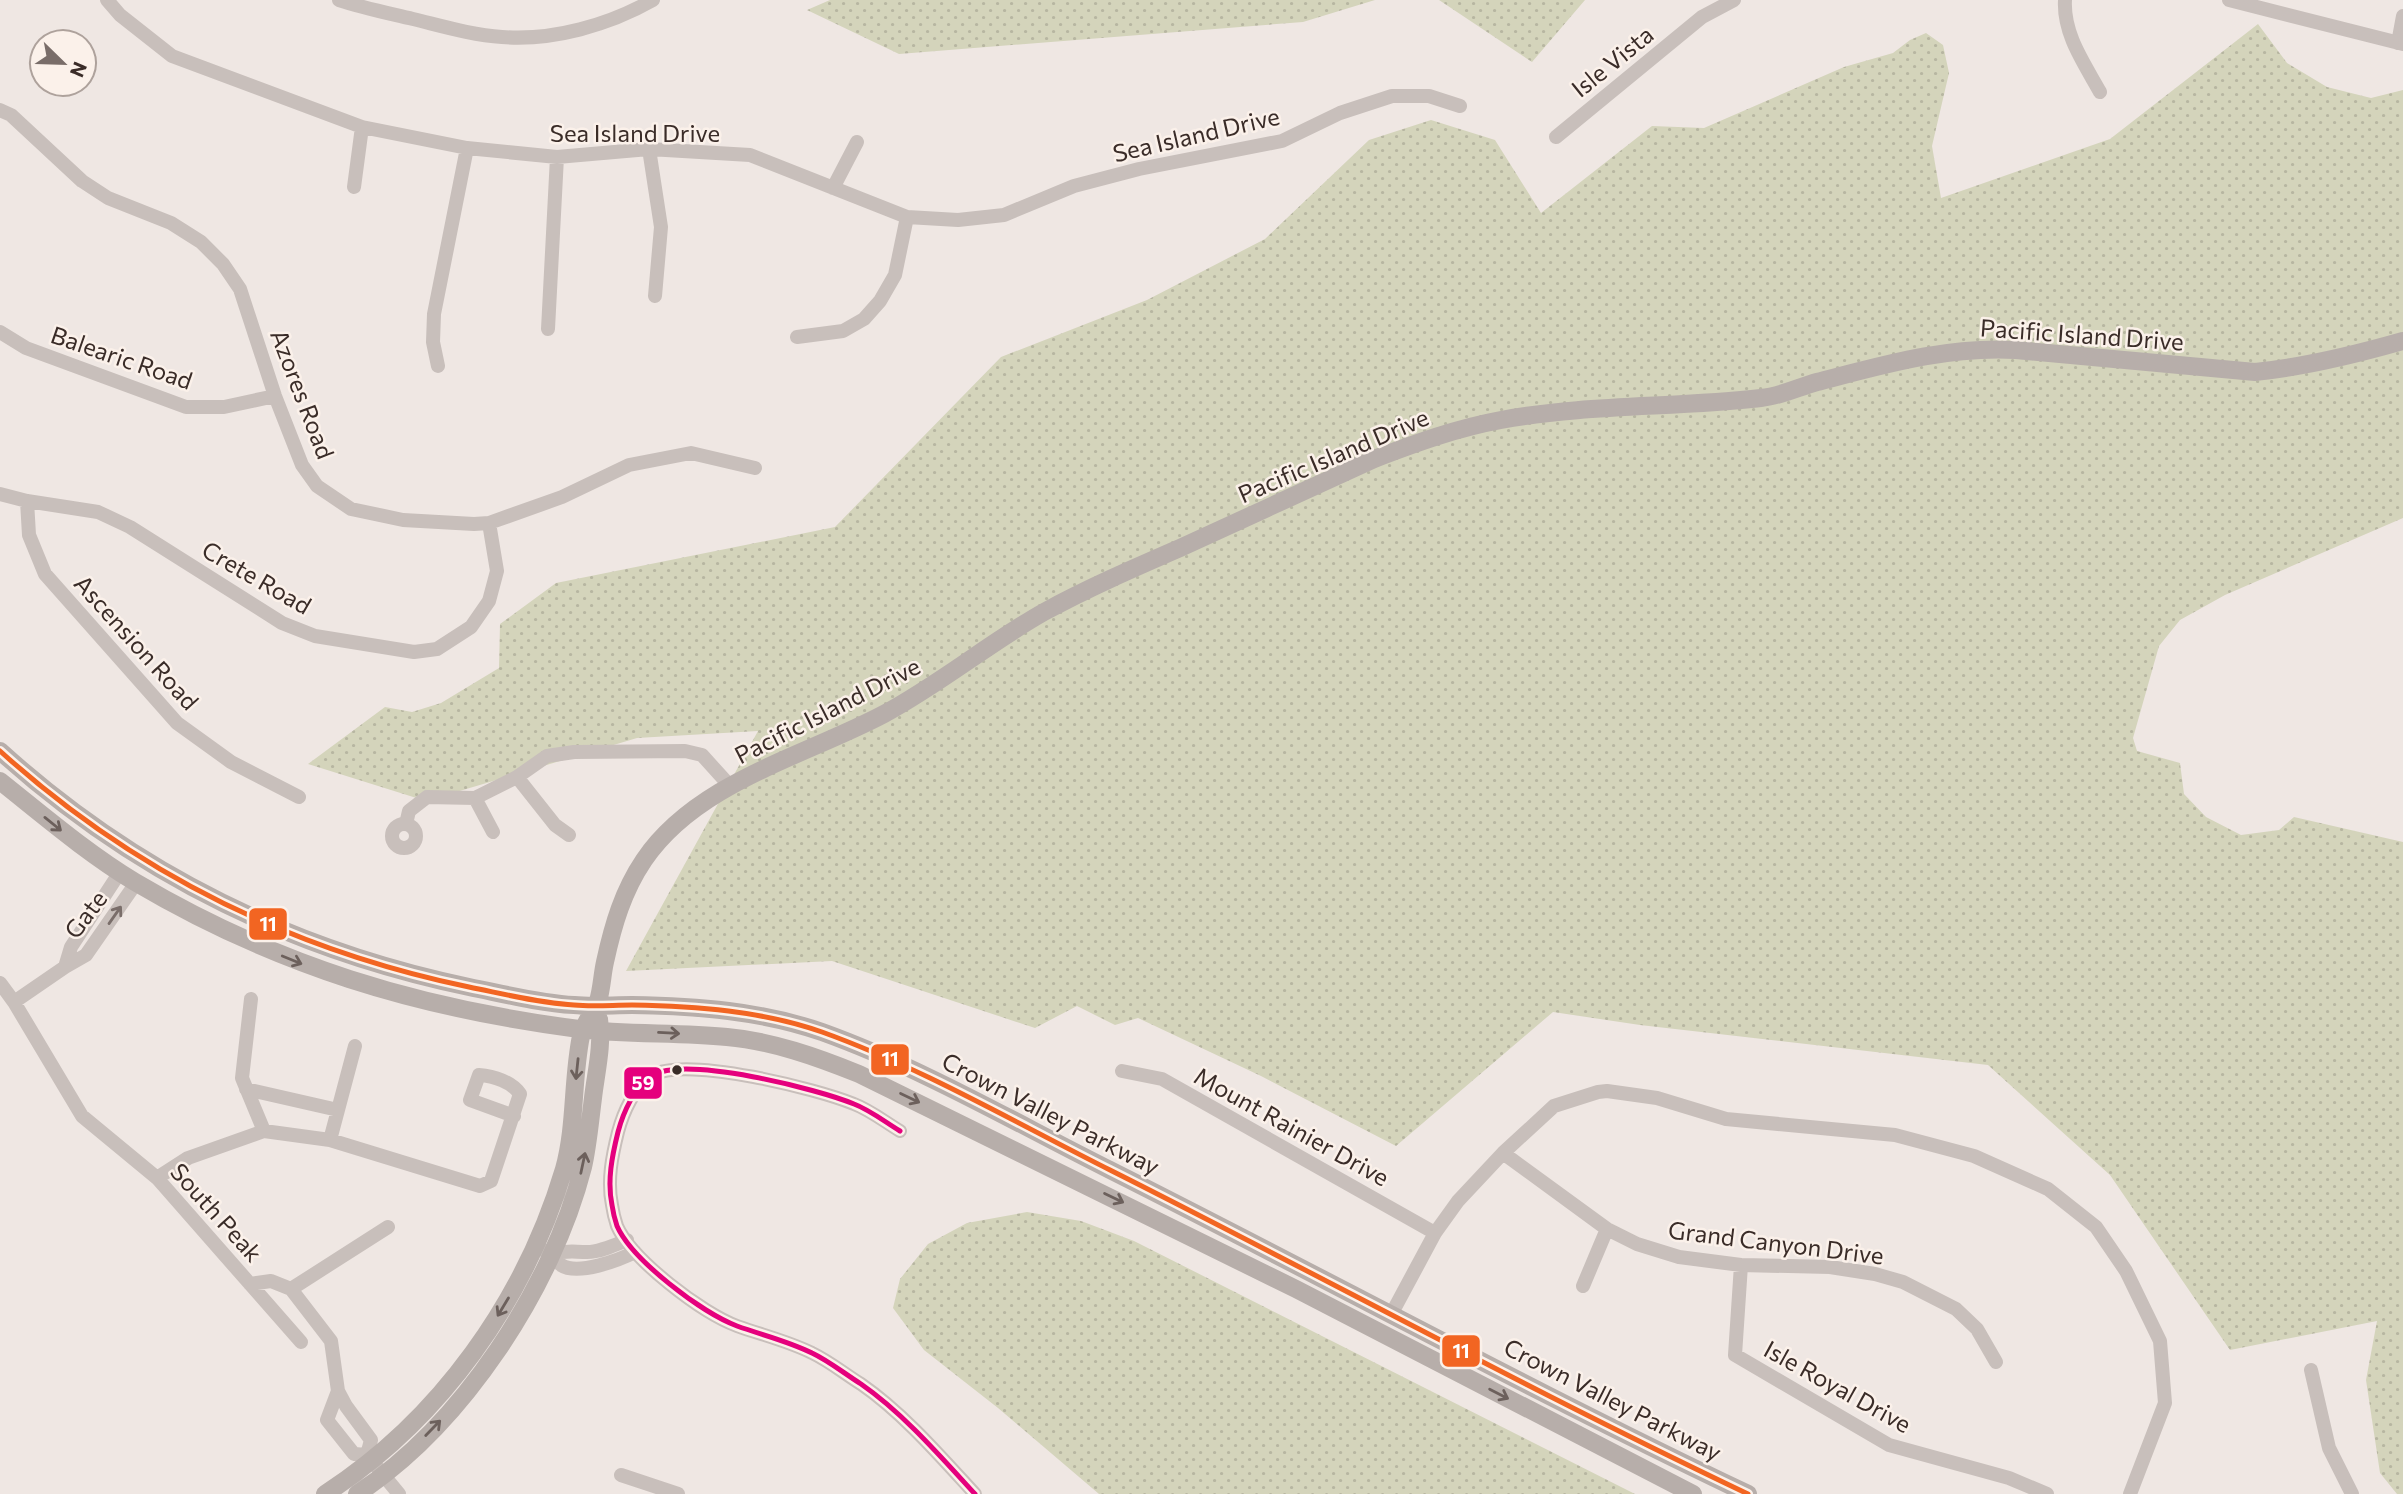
<svg xmlns="http://www.w3.org/2000/svg" width="2403" height="1494" font-family="Commissioner,sans-serif">
	<style>
		.grass { fill: url(#grass-dots) }
		.lines { fill: none; stroke-linecap: round; stroke-linejoin: round }
		.minor { stroke: #c8bfbb; stroke-width: 14 }
		.major { stroke: #b7aeaa; stroke-width: 18 }
		.bus-1-casing { stroke: #fbf1ea; stroke-width: 10 }
		.bus-2-casing { stroke: #fbf1ea; stroke-width: 10 }
		.bus-1 { stroke: #f26522; stroke-width: 5 }
		.bus-2 { stroke: #e5007d; stroke-width: 5 }
		.oneway { stroke: #6c605c }
		.oneway2 { stroke: #7a6e6a }
		.bus-dot { fill: #3a2c28; stroke: #fbf1ea; stroke-width: 2.5 }
		.labels { text-anchor: middle; dominant-baseline: central; stroke-width: 5; stroke-linejoin: round; paint-order: stroke }
		.street-label { font-size: 24px; fill: #3a2c28; stroke: #fbf1ea }
		.line-badge { stroke: #fbf1ea; stroke-width: 2.5 }
		.badge-label { font-size: 19px; text-anchor: middle; font-weight: bold; fill: #fff }
	</style>
	<defs>
		<pattern id="grass-dots" width="8" height="8" patternUnits="userSpaceOnUse" patternTransform="scale(1.75)"><rect width="8" height="8" fill="#d4d4bb"/><path d="M2 2h.1M6 6h.1" fill="none" stroke="#b7b6a1" stroke-width="1.8" stroke-linecap="round"/></pattern>
	</defs>
	<rect width="100%" height="100%" fill="#efe7e3"/>
	<path class="grass" d="M 830,0 L 1375,0 L 1303,22 L 899,54 L 807,10 Z
		M 1439,0 L 1585,0 L 1532,62 Z
		M 2258,24 L 2287,63 L 2327,87 L 2371,98 L 2403,90 L 2403,518 L 2225,595 L 2180,620 L 2159,646 L 2133,738 L 2137,751 L 2180,763 L 2184,794 L 2206,817 L 2241,835 L 2279,830 L 2294,817 L 2403,842 L 2403,1494 L 2397,1494 L 2380,1473 L 2366,1380 L 2377,1321 L 2230,1350 L 2110,1175 L 1988,1065 L 1640,1025 L 1553,1012 L 1396,1146 L 1261,1076 L 1138,1018 L 1115,1025 L 1077,1006 L 1035,1028 L 832,961 L 626,971 L 758,731 L 637,738 L 426,801 L 308,764 L 385,707 L 412,712 L 441,703 L 499,668 L 500,624 L 556,583 L 835,527 L 1001,357 L 1147,300 L 1265,239 L 1369,140 L 1431,120 L 1495,140 L 1541,213 L 1652,126 L 1704,128 L 1844,67 L 1893,53 L 1910,40 L 1926,33 L 1943,45 L 1949,73 L 1932,146 L 1941,198 L 2110,139 Z
		M 1027,1212 L 1081,1221 L 1134,1241 L 1635,1494 L 1099,1494 L 998,1408 L 924,1350 L 893,1308 L 900,1279 L 928,1244 L 967,1223 Z"/>
	<g class="lines">
		<path class="minor" d="M 107,0 L 120,15 L 172,56 L 362,127 L 467,148 L 557,157 L 649,149 L 750,155 L 907,217 L 958,220 L 1004,215 L 1074,186 L 1139,169 L 1282,141 L 1340,113 L 1392,96 L 1429,96 L 1460,106
			M 339,0 C 363,8 388,13 413,19 C 442,26 472,35 502,37 C 553,41 609,25 653,0
			M 2065,0 C 2063,34 2084,63 2100,92
			M 2229,0 L 2403,44
			M 2398,43 L 2403,16
			M 0,110 L 11,115 L 82,181 L 108,198 L 171,223 L 201,242 L 223,264 L 240,289 L 275,396 L 302,465 L 317,486 L 351,509 L 403,520 L 474,524 L 489,523 L 562,497 L 629,465 L 691,453 L 755,468
			M 1556,137 L 1702,17 L 1734,0
			M 649,149 L 661,227 L 655,296
			M 354,187 L 362,127
			M 833,188 L 857,142
			M 548,329 L 557,157
			M 0,332 L 26,348 L 186,407 L 224,407 L 275,396
			M 797,337 L 843,331 L 864,319 L 880,301 L 895,275 L 907,217
			M 438,366 L 433,342 L 434,314 L 467,148
			M 0,494 L 27,501 L 98,512 L 130,527 L 282,623 L 315,636 L 414,652 L 437,649 L 471,627 L 489,601 L 497,571 L 489,523
			M 27,501 L 29,535 L 45,574 L 177,723 L 231,762 L 299,797
			M 517,777 L 555,825 L 569,835
			M 475,798 L 493,832
			M 406,824 L 409,811 L 427,797 L 475,798 L 517,777 L 547,756 L 574,752 L 685,751 L 702,755 L 730,786
			M392 836a12 12 0 1 1 24 0a12 12 0 1 1-24 0Z
			M 65,967 L 71,947 L 120,872
			M 0,983 L 14,1002 L 82,1116 L 157,1178 L 301,1342
			M 251,999 L 242,1078 L 264,1131
			M 14,1002 L 65,967 L 86,955 L 136,883
			M 1122,1071 L 1162,1079 L 1435,1233
			M 246,1089 L 338,1110
			M 900,1131 C 885,1122 870,1110 854,1104 C 818,1089 687,1056 653,1075 C 635,1085 623,1113 618,1132 C 612,1156 607,1181 612,1205 C 613,1212 615,1220 617,1226 C 632,1260 702,1313 737,1326 C 762,1335 788,1341 812,1353 C 829,1361 845,1374 861,1384 C 903,1413 941,1457 975,1494
			M 330,1140 L 355,1046
			M 1503,1153 L 1607,1229 L 1637,1244 L 1679,1257 L 1741,1265 L 1830,1267 L 1875,1274 L 1903,1282 L 1956,1309 L 1977,1329 L 1996,1362
			M 157,1178 L 188,1158 L 264,1131 L 330,1140 L 480,1186 L 491,1181 L 520,1094 C 512,1082 494,1076 479,1075 L 470,1100 L 514,1116
			M 535,1247 C 541,1250 550,1251 554,1257 C 557,1260 557,1263 561,1265 C 578,1276 619,1260 635,1252
			M 552,1254 C 567,1250 573,1252 587,1252 C 600,1252 615,1245 627,1240
			M 1741,1265 L 1735,1355 L 1889,1445 L 2009,1478 L 2047,1494
			M 250,1284 L 271,1281 L 291,1289 L 331,1341 L 338,1391 L 346,1406 L 371,1440 L 367,1455 L 399,1494
			M 1583,1286 L 1607,1229
			M 291,1289 L 388,1227
			M 1392,1313 L 1435,1233 L 1458,1201 L 1503,1153 L 1554,1106 L 1598,1092 L 1607,1091 L 1657,1098 L 1726,1119 L 1895,1135 L 1974,1156 L 2048,1189 L 2096,1227 L 2126,1271 L 2160,1341 L 2165,1403 L 2130,1494
			M 2311,1370 L 2329,1448 L 2352,1494
			M 338,1391 L 327,1420 L 354,1454 L 367,1455
			M 621,1475 L 678,1494"/>
		<path class="major" d="M 0,751 C 135,873 291,950 469,987 C 504,994 539,1003 574,1005 C 593,1007 613,1005 632,1005 C 696,1006 762,1011 822,1032 C 922,1068 1016,1123 1110,1170 C 1323,1277 1533,1392 1748,1494
			M 0,781 C 44,816 87,853 135,882 C 277,966 417,1008 579,1029 C 628,1035 678,1032 727,1037 C 772,1041 817,1057 859,1074 L 1296,1289 L 1693,1494
			M 325,1494 C 440,1420 525,1300 564,1169 C 576,1126 572,1080 581,1036 C 583,1023 594,1014 598,1001 C 602,988 602,975 605,962 C 613,925 623,891 644,860 C 697,782 805,756 884,714 C 940,684 989,643 1044,612 C 1088,588 1134,568 1180,548 C 1245,518 1310,489 1374,459 C 1416,443 1457,428 1501,420 C 1587,404 1675,408 1761,398 C 1781,396 1799,387 1817,382 C 1883,365 1947,346 2016,350 L 2255,372 C 2306,367 2354,355 2403,341
			M 357,1494 C 462,1425 552,1288 583,1167 C 588,1145 590,1121 593,1098 C 596,1072 603,1045 599,1019"/>
		<g class="bus-1-casing">
			<path id="bus-1" d="M 0,751 C 135,873 291,950 469,987 C 504,994 539,1003 574,1005 C 593,1007 613,1005 632,1005 C 696,1006 762,1011 822,1032 C 922,1068 1016,1123 1110,1170 C 1323,1277 1533,1392 1748,1494"/>
		</g>
		<g class="bus-2-casing">
			<path id="bus-2" d="M 900,1131 C 885,1122 870,1110 854,1104 C 818,1089 687,1056 653,1075 C 635,1085 623,1113 618,1132 C 612,1156 607,1181 612,1205 C 613,1212 615,1220 617,1226 C 632,1260 702,1313 737,1326 C 762,1335 788,1341 812,1353 C 829,1361 845,1374 861,1384 C 903,1413 941,1457 975,1494"/>
		</g>
		<use href="#bus-1" class="bus-1"/>
		<use href="#bus-2" class="bus-2"/>
	</g>
	<defs><path id="oneway-shaft" d="M-6 0H5M1.5-3L5.5 0L1.5 3" fill="none" stroke-width="1.6" stroke-linecap="round" stroke-linejoin="round" transform="scale(1.75)"/></defs>
	<g class="oneway">
		<use href="#oneway-shaft" transform="translate(53 824) rotate(39)"/>
		<use href="#oneway-shaft" transform="translate(292 960) rotate(22)"/>
		<use href="#oneway-shaft" transform="translate(669 1033) rotate(3)"/>
		<use href="#oneway-shaft" transform="translate(577 1069) rotate(96)"/>
		<use href="#oneway-shaft" transform="translate(910 1098) rotate(26)"/>
		<use href="#oneway-shaft" transform="translate(583 1163) rotate(-78)"/>
		<use href="#oneway-shaft" transform="translate(1114 1198) rotate(26)"/>
		<use href="#oneway-shaft" transform="translate(503 1307) rotate(121)"/>
		<use href="#oneway-shaft" transform="translate(1499 1394) rotate(27)"/>
		<use href="#oneway-shaft" transform="translate(433 1428) rotate(-46)"/>
	</g>
	<use class="oneway2" href="#oneway-shaft" transform="translate(115 915) rotate(-55)"/>
	<circle class="bus-dot" cx="677" cy="1070" r="6"/>
	<g class="labels">
		<g class="street-label">
			<text transform="translate(1612 61) rotate(-39)">Isle Vista</text>
			<text x="635" y="132">Sea Island Drive</text>
			<text transform="translate(1196 134) rotate(-13)">Sea Island Drive</text>
			<text transform="translate(2082 334) rotate(4)">Pacific Island Drive</text>
			<text transform="translate(122 357) rotate(19)">Balearic Road</text>
			<text transform="translate(303 394) rotate(69)">Azores Road</text>
			<text transform="translate(1333 455) rotate(-23)">Pacific Island Drive</text>
			<text transform="translate(257 577) rotate(30)">Crete Road</text>
			<text transform="translate(137 642) rotate(48)">Ascension Road</text>
			<text transform="translate(827 710) rotate(-27)">Pacific Island Drive</text>
			<text transform="translate(85 914) rotate(-53)">Gate</text>
			<text transform="translate(1051 1113) rotate(27)">Crown Valley Parkway</text>
			<text transform="translate(1292 1126) rotate(29)">Mount Rainier Drive</text>
			<text transform="translate(217 1212) rotate(48)">South Peak</text>
			<text transform="translate(1776 1242) rotate(7)">Grand Canyon Drive</text>
			<text transform="translate(1838 1386) rotate(29)">Isle Royal Drive</text>
			<text transform="translate(1613 1399) rotate(27)">Crown Valley Parkway</text>
		</g>
	</g>
	<g class="line-badge">
		<rect x="248" y="907" width="40" height="34" rx="7" fill="#f26522"/>
		<rect x="870" y="1043" width="40" height="33" rx="7" fill="#f26522"/>
		<rect x="623" y="1066" width="40" height="34" rx="7" fill="#e5007d"/>
		<rect x="1441" y="1334" width="40" height="34" rx="7" fill="#f26522"/>
	</g>
	<g class="badge-label">
		<text x="268" y="931">11</text>
		<text x="890" y="1066">11</text>
		<text x="643" y="1090">59</text>
		<text x="1461" y="1358">11</text>
	</g>
	<g transform="translate(63 63) rotate(113)"><circle r="33" fill="#fbf1ea" stroke="#aea29c" stroke-width="2"/>
	<path d="M0-5L12 26L0 18L-12 26Z" fill="#796d69"/>
	<text y="-10" font-size="19" font-weight="bold" text-anchor="middle" fill="#3a2c28">N</text>
	</g>
</svg>
